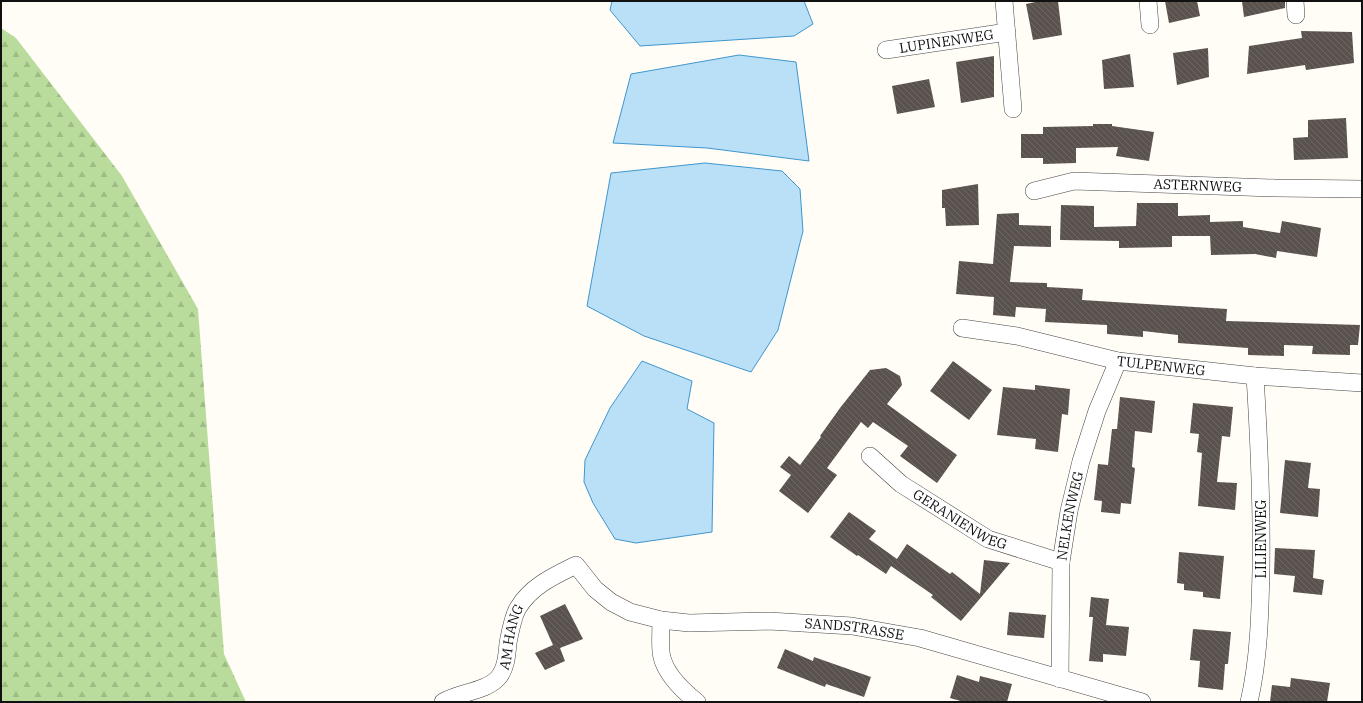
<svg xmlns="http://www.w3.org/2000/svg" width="1363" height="703" font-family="'IBM Plex Serif',serif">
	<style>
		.forest { fill: url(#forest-firs) }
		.water { fill: #b9e0f7; stroke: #3f96cf }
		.building { fill: url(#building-back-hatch) }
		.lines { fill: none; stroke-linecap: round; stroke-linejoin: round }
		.street-casing { stroke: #444; stroke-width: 18 }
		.street { stroke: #fff; stroke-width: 17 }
		.labels { text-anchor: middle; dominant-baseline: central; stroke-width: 4; stroke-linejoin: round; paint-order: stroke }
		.street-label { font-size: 14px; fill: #111; stroke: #fff }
	</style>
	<defs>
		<pattern id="forest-firs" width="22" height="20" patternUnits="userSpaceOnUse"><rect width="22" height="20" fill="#b9dc9c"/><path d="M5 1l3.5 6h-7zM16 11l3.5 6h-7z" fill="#9ebc85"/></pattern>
		<pattern id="building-back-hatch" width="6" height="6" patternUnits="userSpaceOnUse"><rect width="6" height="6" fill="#5a524d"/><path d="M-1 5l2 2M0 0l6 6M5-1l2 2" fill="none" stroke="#6d6662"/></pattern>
	</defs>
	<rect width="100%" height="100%" fill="#fffdf5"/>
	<path class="forest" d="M 1,28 L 16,38 L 122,176 L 198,309 L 224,654 L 246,702 L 1,702 Z"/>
	<path class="water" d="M 612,1 L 804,1 L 813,24 L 794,36 L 640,46 L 610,10 Z
		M 739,55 L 796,62 L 809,161 L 707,148 L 613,143 L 631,74 Z
		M 705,163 L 782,171 L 800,189 L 803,231 L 778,330 L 751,372 L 644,336 L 587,306 L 611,173 Z
		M 642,361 L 692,381 L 687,409 L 714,423 L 712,532 L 636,543 L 615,539 L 593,503 L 584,482 L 585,460 L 610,408 Z"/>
	<path class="building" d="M 1040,1 L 1058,1 L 1062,35 L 1033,40 L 1026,4 Z
		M 1165,1 L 1197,1 L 1200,16 L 1169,23 Z
		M 1242,1 L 1285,1 L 1285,8 L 1244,17 Z
		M 1301,31 L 1352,32 L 1354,63 L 1306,70 L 1305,65 L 1247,74 L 1249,46 L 1302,38 Z
		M 1208,48 L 1209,77 L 1177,85 L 1173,53 Z
		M 1130,54 L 1134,87 L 1104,89 L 1102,60 Z
		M 994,56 L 994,97 L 961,103 L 956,62 Z
		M 929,79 L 935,107 L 897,114 L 892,86 Z
		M 1346,118 L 1348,158 L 1294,160 L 1293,138 L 1308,137 L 1308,120 Z
		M 1093,124 L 1112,124 L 1112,126 L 1154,132 L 1149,161 L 1116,156 L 1118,147 L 1076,148 L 1076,163 L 1043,164 L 1043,158 L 1021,158 L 1021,134 L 1043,134 L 1043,127 L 1093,126 Z
		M 978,184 L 979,225 L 946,226 L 945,208 L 942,208 L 942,190 Z
		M 1137,203 L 1178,203 L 1178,216 L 1210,215 L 1210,222 L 1243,221 L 1243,227 L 1280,233 L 1282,221 L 1321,228 L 1317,257 L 1277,251 L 1276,258 L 1255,254 L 1211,255 L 1210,236 L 1172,236 L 1172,247 L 1119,248 L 1119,241 L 1060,240 L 1061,205 L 1094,206 L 1094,227 L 1136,226 Z
		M 1019,213 L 1019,225 L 1051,226 L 1051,247 L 1014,246 L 1010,282 L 1047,283 L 1047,287 L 1083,289 L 1082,300 L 1227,309 L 1226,321 L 1360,325 L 1358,345 L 1350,345 L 1350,355 L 1312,354 L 1313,346 L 1284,345 L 1284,356 L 1248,355 L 1248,348 L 1178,343 L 1178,335 L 1143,331 L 1143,337 L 1107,334 L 1107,325 L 1045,322 L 1046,309 L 1016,307 L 1015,317 L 993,315 L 994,297 L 956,294 L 959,261 L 993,264 L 997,214 Z
		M 953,361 L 992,390 L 969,420 L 930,391 Z
		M 886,368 L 900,376 L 902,385 L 887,404 L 957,455 L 937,483 L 900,456 L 908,446 L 873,422 L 868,428 L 861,422 L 827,468 L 837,475 L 808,513 L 779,491 L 791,475 L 780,467 L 789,456 L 800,465 L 821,437 L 820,436 L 840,408 L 870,370 Z
		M 1035,385 L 1070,389 L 1068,415 L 1062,414 L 1058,452 L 1035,449 L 1036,439 L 997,435 L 1003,387 L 1035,390 Z
		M 1120,397 L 1155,401 L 1152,433 L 1135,431 L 1132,467 L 1135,468 L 1131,504 L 1121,503 L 1120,514 L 1101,512 L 1102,501 L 1094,500 L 1098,464 L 1108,465 L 1112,429 L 1117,429 Z
		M 1193,403 L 1233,407 L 1230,437 L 1222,436 L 1217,482 L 1237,483 L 1235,510 L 1198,506 L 1202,453 L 1197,452 L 1199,434 L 1190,433 Z
		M 1285,460 L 1311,463 L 1308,488 L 1320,489 L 1318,517 L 1280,513 Z
		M 849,512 L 876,531 L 869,539 L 897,559 L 907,544 L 950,574 L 952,572 L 980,594 L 984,560 L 1010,563 L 961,621 L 931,597 L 933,595 L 891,566 L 886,574 L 858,555 L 857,556 L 830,537 Z
		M 1275,548 L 1315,550 L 1313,578 L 1324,580 L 1322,595 L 1293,592 L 1295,576 L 1274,574 Z
		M 1179,552 L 1224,556 L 1220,599 L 1203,597 L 1203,592 L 1184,590 L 1184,584 L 1177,583 Z
		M 1091,597 L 1109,599 L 1106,625 L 1129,627 L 1126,656 L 1103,654 L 1103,662 L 1089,661 L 1093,617 L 1089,617 Z
		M 565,604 L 583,639 L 560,648 L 565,661 L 545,670 L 535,653 L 553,645 L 540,616 Z
		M 1009,612 L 1046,615 L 1044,638 L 1007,635 Z
		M 1193,629 L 1231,632 L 1228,664 L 1225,664 L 1223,690 L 1198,687 L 1200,661 L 1190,660 Z
		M 785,649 L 813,661 L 814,657 L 871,677 L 864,697 L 826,684 L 825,687 L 777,668 Z
		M 957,675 L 979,682 L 980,676 L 1012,684 L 1007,702 L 964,702 L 950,698 Z
		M 1291,678 L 1330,683 L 1327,702 L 1270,702 L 1272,685 L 1290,687 Z"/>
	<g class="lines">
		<g class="street-casing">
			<g id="street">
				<path d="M 1004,1 L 1013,109"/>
				<path d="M 1148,1 L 1150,25"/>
				<path d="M 1295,1 L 1296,15"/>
				<path id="s1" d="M 886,50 L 1007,32"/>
				<path id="s2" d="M 1034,191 L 1074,181 L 1275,188 L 1362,189"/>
				<path id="s3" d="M 962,328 L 1017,336 L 1118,361 L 1255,376 L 1362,383"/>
				<path id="s4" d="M 870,456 L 901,484 L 988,539 L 1061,562"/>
				<path d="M 661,620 C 661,630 660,641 661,652 C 663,672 682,690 697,702"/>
				<path id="s5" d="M 1060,679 L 1061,562 L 1069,511 L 1081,461 L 1097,411 L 1118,361"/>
				<path id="s6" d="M 443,702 C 459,692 485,692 498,678 C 506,669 507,655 508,643 C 510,633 513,616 518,608 C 531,586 554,576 576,565 L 595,589 L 611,602 L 630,612 L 661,620 L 689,623 L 769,621 L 852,626 L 920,638 L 1142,702"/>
				<path d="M 1249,702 C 1259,659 1260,614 1261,570 C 1262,505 1259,440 1255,376"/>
			</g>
		</g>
		<use href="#street" class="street"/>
	</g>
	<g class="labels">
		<g class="street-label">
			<text stroke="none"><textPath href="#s1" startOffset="61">LUPINENWEG</textPath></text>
			<text stroke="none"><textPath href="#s2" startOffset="165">ASTERNWEG</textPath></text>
			<text stroke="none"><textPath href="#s3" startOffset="203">TULPENWEG</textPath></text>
			<text stroke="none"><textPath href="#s5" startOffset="164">NELKENWEG</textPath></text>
			<text stroke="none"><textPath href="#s4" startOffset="111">GERANIENWEG</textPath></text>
			<text transform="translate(1261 539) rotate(-90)">LILIENWEG</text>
			<text stroke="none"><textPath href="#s6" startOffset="506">SANDSTRASSE</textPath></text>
			<text stroke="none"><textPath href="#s6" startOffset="104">AM HANG</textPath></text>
		</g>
	</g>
	<rect width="1363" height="703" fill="none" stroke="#111111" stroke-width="4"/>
</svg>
